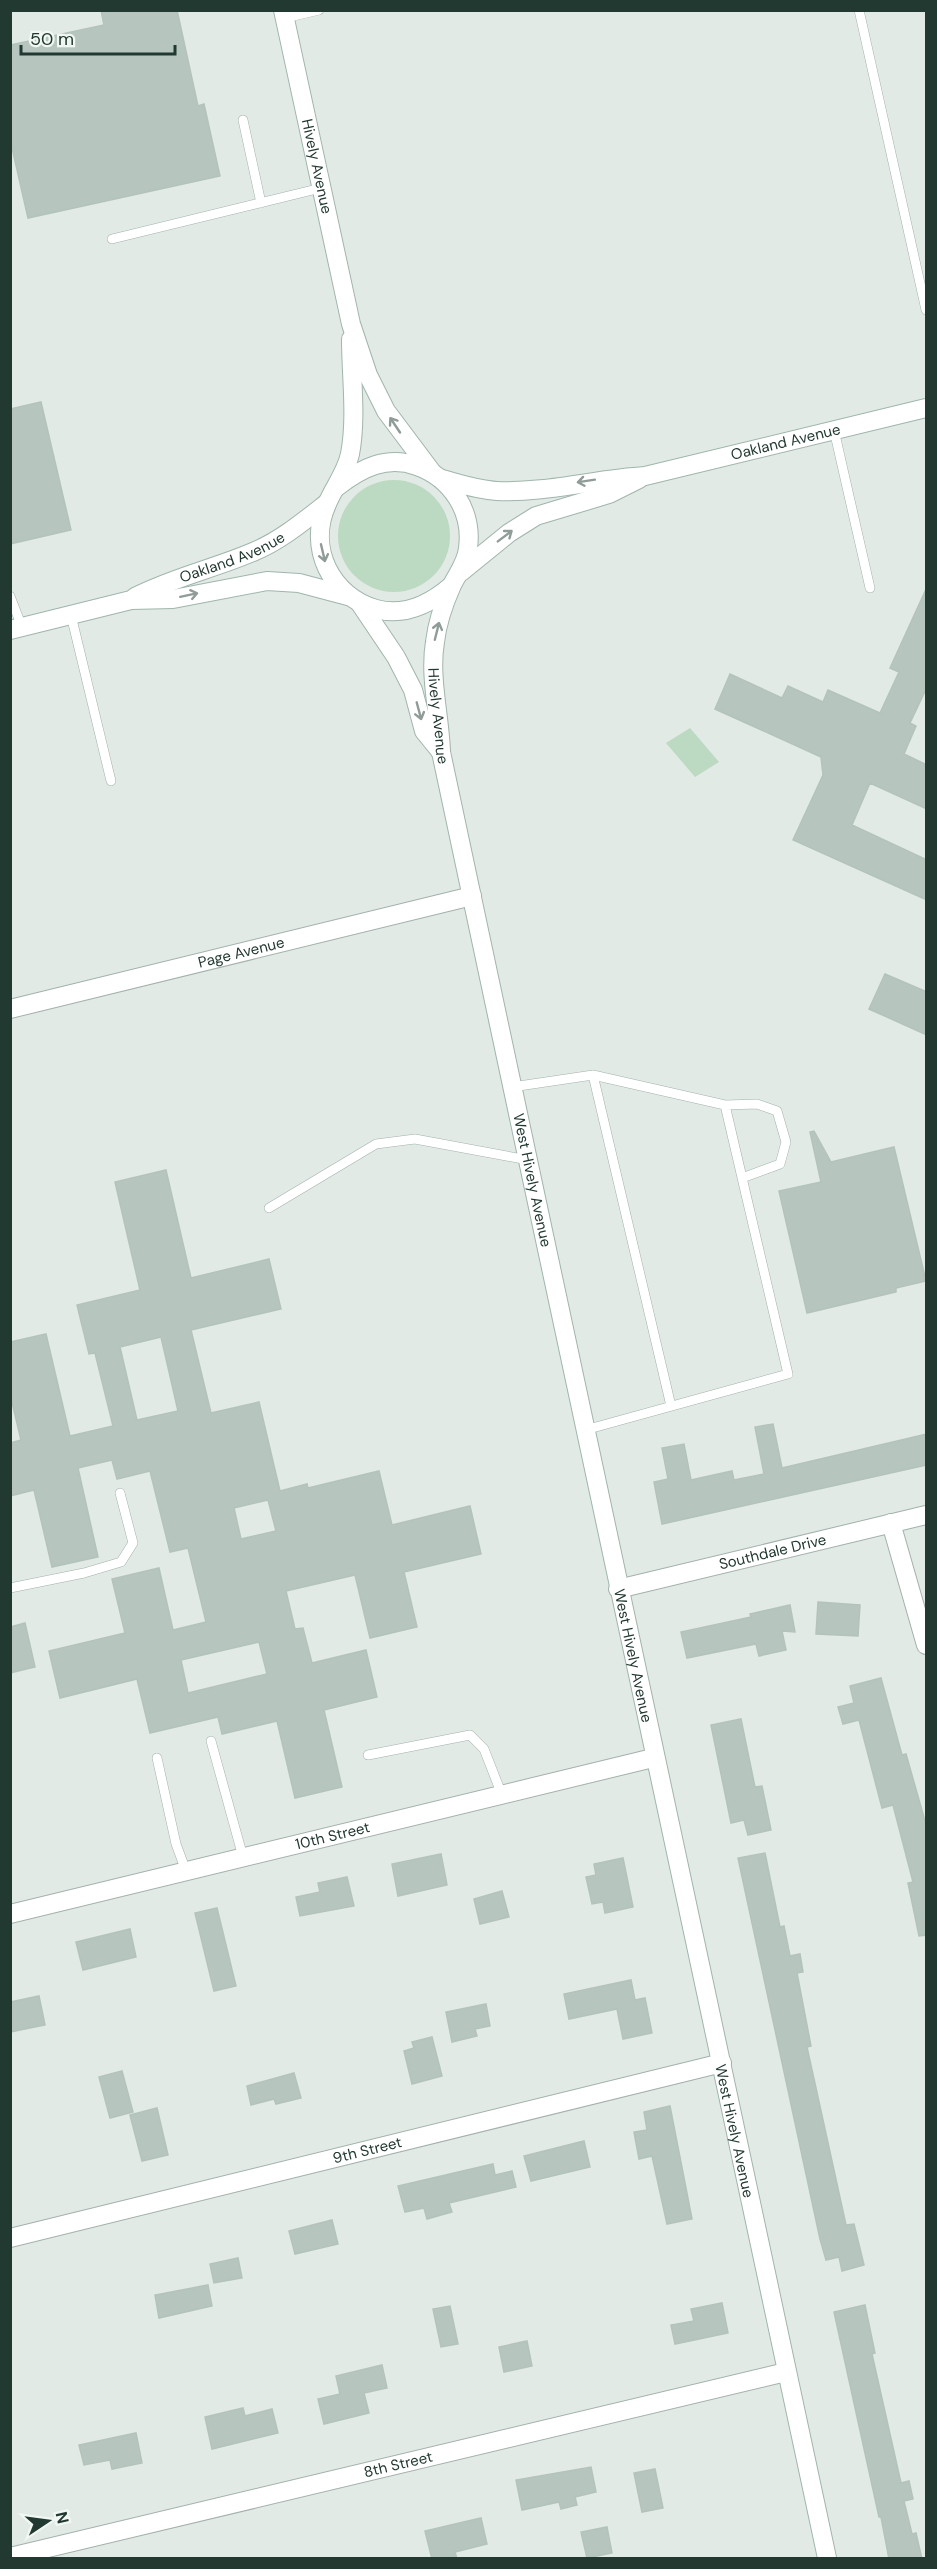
<svg xmlns="http://www.w3.org/2000/svg" width="937" height="2569" font-family="'DM Sans',sans-serif">
	<style>
		.green { fill: #bbdac1 }
		.building { fill: #b6c5be; stroke: #b3c3bc; stroke-width: 1.5; fill-rule: evenodd }
		.lines { fill: none; stroke-linecap: round; stroke-linejoin: round }
		.lane-casing { stroke: #a4b1ac; stroke-width: 10 }
		.street-casing { stroke: #a4b1ac; stroke-width: 20 }
		.secondary-casing { stroke: #a0b5ac; stroke-width: 20 }
		.lane { stroke: #fff; stroke-width: 9 }
		.street { stroke: #fff; stroke-width: 18 }
		.secondary { stroke: #fff; stroke-width: 18 }
		.oneway { stroke: #909c98 }
		.labels { text-anchor: middle; dominant-baseline: central; stroke-width: 5; stroke-linejoin: round; paint-order: stroke }
		.street-label { font-size: 15px; fill: #223932; stroke: #f1f7f3 }
	</style>
	<rect width="100%" height="100%" fill="#e1eae5"/>
	<path class="green" d="M338 536a56 56 0 1 1 112 0a56 56 0 1 1-112 0Z
		M 690,728 L 719,762 L 695,777 L 666,743 Z"/>
	<path class="building" d="M 101,10 L 177,10 L 198,106 L 204,104 L 220,176 L 28,218 L 10,139 L 10,45 L 104,25 Z
		M 41,402 L 71,530 L 10,544 L 10,409 Z
		M 927,587 L 927,687 L 910,723 L 916,726 L 904,754 L 927,765 L 927,809 L 870,783 L 852,825 L 927,860 L 927,900 L 793,840 L 823,775 L 821,757 L 715,709 L 730,674 L 782,698 L 788,686 L 823,702 L 828,690 L 880,713 L 899,672 L 890,668 Z
		M 885,974 L 927,992 L 927,1035 L 869,1009 Z
		M 814,1131 L 831,1162 L 894,1147 L 926,1281 L 896,1288 L 896,1292 L 807,1313 L 779,1191 L 821,1182 L 810,1132 Z
		M 166,1170 L 191,1278 L 269,1259 L 281,1309 L 191,1330 L 211,1413 L 259,1402 L 280,1491 L 307,1484 L 308,1488 L 379,1471 L 392,1525 L 470,1506 L 481,1554 L 404,1572 L 417,1627 L 370,1638 L 355,1575 L 286,1591 L 295,1629 L 303,1628 L 312,1663 L 366,1650 L 377,1697 L 324,1710 L 342,1787 L 295,1798 L 277,1721 L 222,1734 L 218,1717 L 150,1733 L 137,1679 L 60,1698 L 49,1651 L 125,1633 L 112,1579 L 159,1568 L 173,1630 L 206,1622 L 188,1548 L 170,1552 L 150,1471 L 117,1479 L 112,1460 L 78,1468 L 98,1557 L 52,1567 L 34,1490 L 10,1496 L 10,1443 L 21,1440 L 10,1394 L 10,1342 L 46,1334 L 70,1436 L 113,1426 L 95,1353 L 89,1354 L 77,1305 L 140,1290 L 115,1182 ZM 161,1337 L 178,1411 L 137,1420 L 120,1347 ZM 268,1500 L 276,1531 L 241,1539 L 234,1508 ZM 259,1642 L 267,1674 L 188,1693 L 181,1660 Z
		M 773,1424 L 782,1468 L 927,1434 L 927,1465 L 662,1524 L 654,1482 L 668,1479 L 662,1448 L 684,1444 L 691,1480 L 732,1471 L 734,1480 L 764,1474 L 755,1427 Z
		M 818,1602 L 860,1605 L 858,1636 L 816,1634 Z
		M 790,1605 L 795,1632 L 782,1631 L 786,1650 L 759,1656 L 756,1644 L 687,1658 L 681,1632 L 751,1617 L 750,1614 Z
		M 25,1623 L 35,1667 L 10,1673 L 10,1627 Z
		M 881,1678 L 902,1755 L 906,1754 L 927,1828 L 927,1935 L 919,1936 L 908,1883 L 913,1882 L 893,1805 L 882,1808 L 859,1720 L 843,1724 L 838,1707 L 854,1703 L 850,1686 Z
		M 741,1719 L 755,1787 L 762,1786 L 771,1830 L 748,1835 L 744,1820 L 731,1823 L 711,1725 Z
		M 765,1853 L 780,1927 L 784,1926 L 790,1956 L 800,1954 L 803,1972 L 797,1973 L 811,2046 L 807,2047 L 846,2225 L 854,2224 L 864,2265 L 842,2271 L 839,2257 L 826,2260 L 820,2239 L 738,1858 Z
		M 441,1854 L 447,1885 L 398,1896 L 392,1864 Z
		M 623,1858 L 633,1907 L 605,1913 L 603,1902 L 592,1904 L 586,1877 L 596,1875 L 594,1864 Z
		M 347,1877 L 354,1906 L 300,1916 L 296,1897 L 320,1892 L 318,1883 Z
		M 502,1891 L 509,1917 L 480,1924 L 474,1899 Z
		M 217,1908 L 236,1986 L 214,1991 L 195,1913 Z
		M 130,1929 L 136,1957 L 83,1970 L 76,1942 Z
		M 631,1980 L 635,2000 L 645,1998 L 652,2033 L 623,2039 L 617,2009 L 569,2019 L 564,1994 Z
		M 39,1996 L 45,2025 L 10,2032 L 10,2002 Z
		M 486,2004 L 490,2026 L 475,2029 L 477,2036 L 452,2042 L 446,2012 Z
		M 432,2037 L 442,2076 L 412,2084 L 404,2051 L 414,2048 L 412,2042 Z
		M 122,2071 L 133,2112 L 110,2118 L 99,2077 Z
		M 294,2073 L 301,2098 L 276,2104 L 274,2099 L 251,2105 L 247,2086 Z
		M 670,2106 L 692,2219 L 667,2224 L 652,2156 L 639,2159 L 634,2132 L 647,2130 L 644,2112 Z
		M 157,2108 L 168,2155 L 142,2161 L 130,2115 Z
		M 584,2141 L 590,2167 L 531,2181 L 524,2156 Z
		M 493,2164 L 495,2175 L 512,2171 L 516,2187 L 449,2203 L 452,2212 L 427,2219 L 424,2208 L 405,2212 L 398,2186 Z
		M 332,2220 L 338,2244 L 295,2254 L 289,2231 Z
		M 238,2258 L 242,2278 L 214,2283 L 210,2264 Z
		M 208,2285 L 212,2306 L 159,2318 L 155,2295 Z
		M 722,2303 L 728,2333 L 675,2344 L 671,2325 L 694,2321 L 691,2309 Z
		M 865,2305 L 875,2353 L 872,2354 L 901,2483 L 909,2481 L 913,2499 L 904,2501 L 912,2534 L 916,2533 L 922,2559 L 889,2559 L 881,2517 L 879,2517 L 834,2312 Z
		M 450,2306 L 458,2344 L 441,2347 L 433,2309 Z
		M 527,2341 L 532,2366 L 504,2372 L 499,2347 Z
		M 382,2365 L 387,2388 L 364,2393 L 369,2413 L 324,2424 L 318,2399 L 340,2394 L 336,2376 Z
		M 243,2408 L 245,2416 L 272,2409 L 278,2433 L 212,2449 L 205,2417 Z
		M 136,2433 L 142,2463 L 112,2469 L 110,2460 L 84,2465 L 79,2445 Z
		M 591,2467 L 596,2492 L 575,2497 L 577,2505 L 561,2509 L 559,2502 L 522,2510 L 516,2480 Z
		M 655,2469 L 663,2508 L 642,2512 L 634,2473 Z
		M 481,2518 L 487,2544 L 455,2552 L 457,2559 L 432,2559 L 425,2531 Z
		M 607,2527 L 612,2553 L 587,2558 L 581,2532 Z"/>
	<g class="lines">
		<g class="lane-casing">
			<path id="lane" d="M 859,10 L 926,310
				M 285,18 L 319,10
				M 243,120 L 261,203
				M 112,239 L 321,188
				M 834,430 L 870,588
				M 10,596 L 22,627
				M 71,615 L 111,781
				M 593,1075 L 671,1406
				M 512,1087 L 593,1075 L 725,1105 L 788,1374 L 585,1430
				M 725,1105 L 757,1104 L 777,1111 L 786,1142 L 780,1164 L 742,1178
				M 269,1208 L 376,1144 L 415,1139 L 528,1160
				M 10,1588 L 84,1573 L 121,1562 L 133,1543 L 120,1493
				M 211,1741 L 243,1857
				M 368,1755 L 470,1735 L 484,1749 L 502,1795
				M 157,1758 L 176,1844 L 186,1871"/>
		</g>
		<g class="street-casing">
			<g id="street">
				<path id="s1" d="M 10,1009 L 472,896"/>
				<path d="M 891,1523 L 926,1645"/>
				<path id="s2" d="M 618,1589 L 926,1515"/>
				<path id="s3" d="M 10,1914 L 653,1758"/>
				<path id="s4" d="M 10,2238 L 722,2063"/>
				<path id="s5" d="M 10,2557 L 786,2372"/>
			</g>
		</g>
		<g class="secondary-casing">
			<g id="secondary">
				<path id="s6" d="M 283,10 L 351,324 L 368,375 L 386,411 L 431,471"/>
				<path d="M 351,339 C 351,377 357,417 350,454 C 346,473 334,487 327,504 C 307,548 331,596 376,609 C 405,617 430,604 451,586"/>
				<path id="s7" d="M 442,479 C 460,484 478,490 497,491 C 546,493 596,479 645,476 L 926,408"/>
				<path id="s8" d="M 337,487 C 361,468 387,455 417,466 C 451,478 473,511 468,548 C 467,562 458,573 452,585 C 444,603 437,624 435,642 C 429,677 440,717 441,752 C 570,1354 695,1957 827,2558"/>
				<path d="M 461,572 L 509,533 L 536,516 L 609,494 L 639,479"/>
				<path id="s9" d="M 135,597 C 174,577 213,569 253,552 C 280,541 304,521 327,503"/>
				<path d="M 361,605 L 396,657 L 413,690 L 424,731 L 441,752"/>
				<path d="M 10,630 L 131,600 L 173,599 L 267,581 L 299,583 L 348,596"/>
			</g>
		</g>
		<use href="#lane" class="lane"/>
		<use href="#street" class="street"/>
		<use href="#secondary" class="secondary"/>
	</g>
	<defs><path id="oneway-shaft" d="M-6 0H5M1.5-3L5.5 0L1.5 3" fill="none" stroke-width="1.6" stroke-linecap="round" stroke-linejoin="round" transform="scale(1.5)"/></defs>
	<g class="oneway">
		<use href="#oneway-shaft" transform="translate(395 425) rotate(-124)"/>
		<use href="#oneway-shaft" transform="translate(586 481) rotate(171)"/>
		<use href="#oneway-shaft" transform="translate(505 536) rotate(-37)"/>
		<use href="#oneway-shaft" transform="translate(323 553) rotate(77)"/>
		<use href="#oneway-shaft" transform="translate(189 595) rotate(-12)"/>
		<use href="#oneway-shaft" transform="translate(437 631) rotate(-76)"/>
		<use href="#oneway-shaft" transform="translate(419 711) rotate(75)"/>
	</g>
	<g class="labels">
		<g class="street-label">
			<text stroke="none"><textPath href="#s6" startOffset="160">Hively Avenue</textPath></text>
			<text stroke="none"><textPath href="#s7" startOffset="350">Oakland Avenue</textPath></text>
			<text stroke="none"><textPath href="#s9" startOffset="105">Oakland Avenue</textPath></text>
			<text stroke="none"><textPath href="#s8" startOffset="366">Hively Avenue</textPath></text>
			<text stroke="none"><textPath href="#s1" startOffset="238">Page Avenue</textPath></text>
			<text stroke="none"><textPath href="#s8" startOffset="840">West Hively Avenue</textPath></text>
			<text stroke="none"><textPath href="#s2" startOffset="159">Southdale Drive</textPath></text>
			<text stroke="none"><textPath href="#s8" startOffset="1326">West Hively Avenue</textPath></text>
			<text stroke="none"><textPath href="#s3" startOffset="332">10th Street</textPath></text>
			<text stroke="none"><textPath href="#s8" startOffset="1812">West Hively Avenue</textPath></text>
			<text stroke="none"><textPath href="#s4" startOffset="368">9th Street</textPath></text>
			<text stroke="none"><textPath href="#s5" startOffset="399">8th Street</textPath></text>
		</g>
	</g>
	<rect width="937" height="2569" fill="none" stroke="#223932" stroke-width="24"/>
	<g transform="translate(48 2521) rotate(77)" stroke="#f1f7f3" stroke-width="4.5" paint-order="stroke">
	<path d="M0-4.5L10 22L0 15L-10 22Z" fill="#223932"/>
	<text y="-9" font-size="16" font-weight="bold" text-anchor="middle" fill="#223932">N</text>
	</g>
	<path d="M21 45v9h154v-9" fill="none" stroke="#223932" stroke-width="3"/>
	<text x="30" y="45" font-size="18" fill="#223932" stroke="#f1f7f3" stroke-width="4.5" paint-order="stroke">50 m</text>
</svg>
